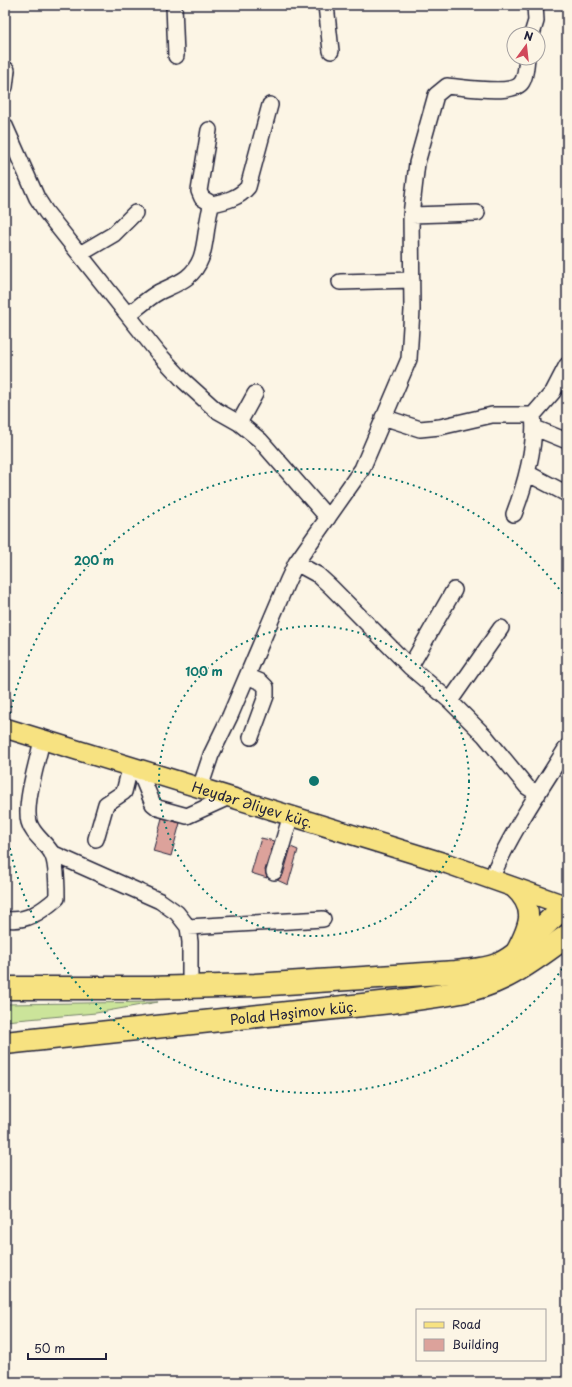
<svg xmlns="http://www.w3.org/2000/svg" width="572" height="1387" font-family="'Playpen Sans',sans-serif">
	<style>
		.green { fill: #cbe49a; stroke: #76836a }
		.building { fill: #dca29b; stroke: #22223b }
		.lines { fill: none; stroke-linecap: round; stroke-linejoin: round }
		.minor-casing { stroke: #22223b; stroke-width: 18 }
		.major-casing { stroke: #22223b; stroke-width: 22 }
		.highway-casing { stroke: #22223b; stroke-width: 25 }
		.minor { stroke: #fcf5e5; stroke-width: 15 }
		.major { stroke: #f7e281; stroke-width: 19 }
		.highway { stroke: #f7e281; stroke-width: 22 }
		.ring { fill: none; stroke: #0f766e; stroke-width: 2; stroke-dasharray: 2 4 }
		.labels { text-anchor: middle; dominant-baseline: central; stroke-width: 3; stroke-linejoin: round; paint-order: stroke }
		.street-label { font-size: 14px; fill: #22223b; stroke: #fcf5e5 }
		.centre { fill: #0f766e; stroke: #fcf5e5; stroke-width: 2 }
		.ring-label { font-size: 12px; text-anchor: middle; font-weight: bold; fill: #0f766e; stroke: #fcf5e5; stroke-width: 3; stroke-linejoin: round; paint-order: stroke }
	</style>
	<rect width="100%" height="100%" fill="#fcf5e5"/>
	<filter id="ink" filterUnits="userSpaceOnUse"><feTurbulence type="fractalNoise" baseFrequency=".025" numOctaves="2"/><feDisplacementMap in="SourceGraphic" scale="8" xChannelSelector="R" yChannelSelector="G"/><feConvolveMatrix kernelMatrix="1 2 1 2 8 2 1 2 1" color-interpolation-filters="sRGB"/></filter>
	<g filter="url(#ink)">
		<path class="green" d="M 158,1002 L 96,1013 L 5,1021 L 5,1004 Z"/>
		<path class="building" d="M 162,818 L 180,823 L 171,856 L 153,851 Z
			M 261,838 L 274,841 L 265,870 L 267,878 L 251,873 Z
			M 291,847 L 298,850 L 288,885 L 277,880 L 283,875 Z"/>
		<g class="lines">
			<g class="minor-casing">
				<path id="minor" d="M 174,5 L 176,56
					M 326,5 L 331,51
					M 532,34 L 536,21 L 535,5
					M 5,87 L 7,70
					M 5,126 L 37,198 L 46,212 L 158,353 L 184,381 L 216,410 L 239,423 L 260,440 L 328,518
					M 209,130 L 199,191 L 202,198 L 212,204
					M 411,215 L 477,213
					M 80,254 L 114,234 L 135,213
					M 340,282 L 412,280
					M 129,314 C 139,307 148,298 159,292 C 178,283 193,279 201,258 C 207,241 206,219 212,204 C 226,201 239,198 248,187 L 270,105
					M 383,417 L 420,429 L 440,427 L 492,415 L 533,415 L 553,392 L 567,365
					M 239,423 L 255,394
					M 535,428 L 567,441
					M 527,473 L 567,494
					M 514,514 C 524,488 537,444 533,415
					M 296,563 L 318,575 L 331,587 L 410,667 L 450,701 L 485,736 L 527,787 L 538,794
					M 410,667 L 454,590
					M 247,676 L 261,682 L 266,687 L 266,696 L 251,737
					M 450,701 L 501,628
					M 139,770 L 153,804 L 158,808 L 187,816 L 229,797
					M 200,788 L 211,755 L 230,716 L 288,580 L 296,563 L 362,469 L 409,359 L 412,310 L 411,215 L 417,163 L 436,95 L 447,86 C 462,87 514,96 522,82 C 526,76 526,65 527,58
					M 96,839 L 106,804 L 124,792 L 130,768
					M 52,853 L 160,901 L 177,913 L 188,927 L 190,942 L 190,975
					M 274,872 L 291,815
					M 491,879 C 511,832 541,789 567,747
					M 5,919 C 26,923 42,911 57,898 C 57,887 57,861 51,852 C 45,842 32,834 29,822 C 24,803 38,760 42,740
					M 188,927 L 323,919"/>
			</g>
			<g class="major-casing">
				<g id="major">
					<path id="s1" d="M 5,728 L 448,864 L 567,906"/>
					<path d="M 514,888 C 537,909 529,926 516,951"/>
				</g>
			</g>
			<g class="highway-casing">
				<g id="highway">
					<path d="M 5,988 L 150,988 L 255,985 L 456,972 C 471,970 486,970 499,964 C 526,952 542,922 567,906"/>
					<path id="s2" d="M 5,1043 L 400,1001 C 435,996 471,994 503,978 C 526,967 546,951 567,936"/>
				</g>
			</g>
			<use href="#minor" class="minor"/>
			<use href="#major" class="major"/>
			<use href="#highway" class="highway"/>
		</g>
	</g>
	<g class="ring">
		<circle cx="314" cy="781" r="155"/>
		<path d="M566 964A311 311 0 0 1 5 819M5 743A311 311 0 0 1 566 598"/>
	</g>
	<g class="labels">
		<g class="street-label">
			<text stroke="none"><textPath href="#s1" startOffset="259">Heydər Əliyev küç.</textPath></text>
			<text stroke="none"><textPath href="#s2" startOffset="290">Polad Həşimov küç.</textPath></text>
		</g>
	</g>
	<circle cx="314" cy="781" r="6" class="centre"/>
	<g class="ring-label">
		<text x="94" y="565">200 m</text>
		<text x="204" y="676">100 m</text>
	</g>
	<rect width="572" height="1387" fill="none" stroke="#fcf5e5" stroke-width="20"/>
	<rect x="10" y="10" width="552" height="1367" fill="none" stroke="#22223b" stroke-width="1.5" filter="url(#ink)"/>
	<rect x="416" y="1309" width="130" height="52" fill="#fcf5e5" stroke="#a5a1a1"/>
	<rect x="424" y="1322" width="20" height="6" fill="#f7e281" stroke="#a5a1a1"/>
	<text x="452" y="1329" font-size="12" fill="#22223b">Road</text>
	<rect x="424" y="1339" width="20" height="12" fill="#dca29b" stroke="#a5a1a1"/>
	<text x="452" y="1349" font-size="12" fill="#22223b">Building</text>
	<g transform="translate(526 46) rotate(15)"><circle r="19" fill="#fcf5e5" stroke="#a5a1a1"/>
	<path d="M0-3L7 15L0 10L-7 15Z" fill="#d1495b"/>
	<text y="-6" font-size="11" font-weight="bold" text-anchor="middle" fill="#22223b">N</text>
	</g>
	<path d="M28 1353v6h78v-6" fill="none" stroke="#22223b" stroke-width="2"/>
	<text x="34" y="1353" font-size="12" fill="#22223b" stroke="#fcf5e5" stroke-width="3" paint-order="stroke">50 m</text>
</svg>
